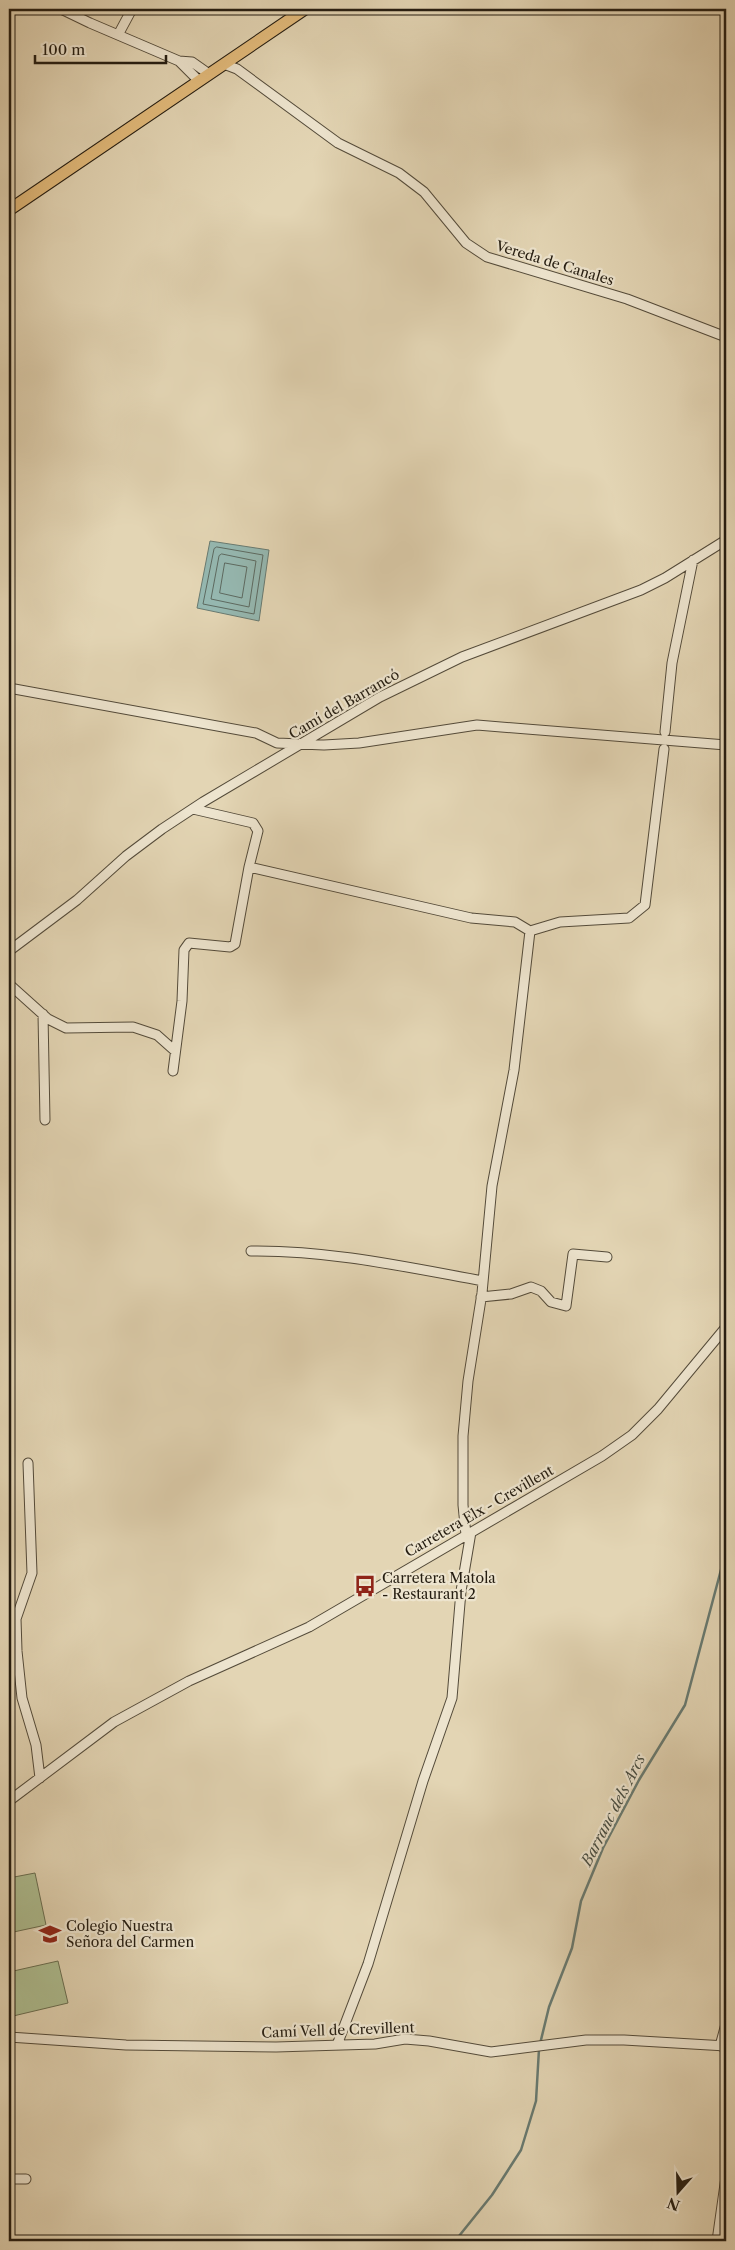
<svg xmlns="http://www.w3.org/2000/svg" width="735" height="2250" font-family="'Libre Caslon Text',serif">
	<style>
		.green { fill: #aebe91; stroke: #6a6e51 }
		.water { fill: #95b8b1; stroke: #687a71 }
		.lines { fill: none; stroke-linecap: round; stroke-linejoin: round }
		.shore { stroke: #5d6a61; stroke-width: 1 }
		.stream { stroke: #687a71; stroke-width: 2.5 }
		.minor-casing { stroke: #544b3a; stroke-width: 11 }
		.major-casing { stroke: #251d11; stroke-width: 13 }
		.minor { stroke: #ede4ce; stroke-width: 9 }
		.major { stroke: #e2ba7a; stroke-width: 11 }
		.labels { text-anchor: middle; dominant-baseline: central; stroke-width: 4.5; stroke-linejoin: round; paint-order: stroke }
		.street-label { font-size: 14px; fill: #251d11; stroke: #ede4ce }
		.poi-label { font-size: 14px; fill: #251d11; stroke: #ede4ce; text-anchor: start }
		.water-label { font-size: 15px; font-style: italic; fill: #474c41; stroke: #ede4ce }
	</style>
	<rect width="100%" height="100%" fill="#e3d5b4"/>
	<filter id="stains"><feTurbulence type="fractalNoise" baseFrequency=".004" numOctaves="4"/><feColorMatrix values="0 0 0 0 .2 0 0 0 0 .09 0 0 0 0 .02 0 0 0 .5 -.17"/></filter>
	<radialGradient id="worn" r=".72"><stop offset=".6" stop-color="#630" stop-opacity="0"/><stop offset="1" stop-color="#630" stop-opacity=".3"/></radialGradient>
	<path class="green" d="M 35,1873 L 46,1925 L 9,1933 L 9,1878 Z
		M 58,1961 L 68,2003 L 9,2017 L 9,1972 Z"/>
	<path class="water" d="M 210,541 L 269,550 L 259,621 L 197,608 Z"/>
	<g class="lines">
		<path class="shore" d="M 217,547 L 263,555 L 254,614 L 203,604 L 214,549 Z
			M 222,554 L 256,561 L 249,607 L 211,599 L 219,556 Z
			M 225,563 L 247,567 L 242,598 L 220,593 Z"/>
		<path class="stream" d="M 540,2044 L 549,2007 L 572,1948 L 581,1901 L 603,1848 L 639,1780 L 685,1705 L 726,1551
			M 455,2241 L 492,2195 L 521,2150 L 536,2101 L 539,2049"/>
		<g class="minor-casing">
			<path id="minor" d="M 61,9 L 90,23 L 179,61 L 192,62 L 209,74
				M 118,35 L 132,9
				M 179,61 L 199,81
				M 224,64 L 237,69 L 338,143 L 399,173 L 424,192 L 466,243 L 487,257 L 627,299 L 726,337
				M 9,688 L 256,733 L 277,743 L 324,745 L 359,743 L 477,725 L 726,745
				M 665,732 L 672,663 L 693,560
				M 193,809 L 253,823 L 258,831 L 249,867
				M 530,931 L 560,922 L 629,918 L 645,905 L 664,749
				M 9,951 L 77,900 L 126,856 L 162,829 L 203,802 L 380,697 L 462,657 L 641,590 L 665,578 L 726,540
				M 9,984 L 48,1019 L 66,1028 L 133,1027 L 157,1035 L 175,1051
				M 43,1014 L 45,1120
				M 173,1071 L 182,1001 L 184,950 L 189,943 L 230,947 L 235,944 L 249,867 L 471,918 L 515,922 L 530,931
				M 251,1251 C 329,1250 406,1267 483,1281
				M 481,1297 L 511,1294 L 531,1287 L 541,1291 L 551,1302 L 566,1306 L 573,1254 L 607,1257
				M 28,1463 L 32,1573 L 16,1619 L 17,1651 L 22,1698 L 36,1745 L 40,1778
				M 466,1535 L 463,1505 L 463,1436 L 468,1381 L 482,1293 L 492,1186 L 514,1070 L 530,931
				M 9,1801 L 114,1722 L 189,1681 L 309,1627 L 602,1456 L 632,1435 L 658,1409 L 726,1327
				M 9,2037 L 126,2045 L 276,2047 L 375,2044 L 405,2039 L 429,2041 L 491,2052 L 586,2040 L 624,2040 L 726,2046
				M 337,2045 L 368,1964 L 423,1781 L 452,1698 L 461,1591 L 471,1532
				M 720,2046 L 726,2024
				M 9,2179 L 26,2179
				M 717,2241 L 726,2177"/>
		</g>
		<g class="major-casing">
			<path id="major" d="M 9,210 L 305,9"/>
		</g>
		<use href="#minor" class="minor"/>
		<use href="#major" class="major"/>
	</g>
	<defs>
		<g id="bus-bare" transform="scale(1.725)"><path d="M-5-6H5V4H4V6H2V4H-2V6H-4V4H-5ZM-3.5-4V0h7V-4ZM-3.5 1.2v1.5H-2V1.2ZM2 1.2v1.5H3.5V1.2Z" fill="#8f2418" stroke="#ede4ce" stroke-width="2.5" paint-order="stroke"/></g>
		<g id="school-bare" transform="scale(1.725)"><path d="M0-5L7-2L0 1L-7-2ZM-4 1L0 2.5L4 1V4Q0 6-4 4Z" fill="#8f2418" stroke="#ede4ce" stroke-width="2.5" paint-order="stroke"/></g>
	</defs>
	<g fill-rule="evenodd">
		<use href="#bus-bare" x="365" y="1586"/>
		<use href="#school-bare" x="50" y="1934"/>
	</g>
	<g class="labels">
		<g class="street-label">
			<text transform="translate(555 263) rotate(17)">Vereda de Canales</text>
			<text transform="translate(344 704) rotate(-30)">Camí del Barrancó</text>
			<text transform="translate(479 1511) rotate(-30)">Carretera Elx - Crevillent</text>
			<text transform="translate(338 2030) rotate(-2)">Camí Vell de Crevillent</text>
		</g>
		<g class="poi-label">
			<text x="382" y="1578">Carretera Matola<tspan x="382" dy="16">- Restaurant 2</tspan></text>
			<text x="66" y="1926">Colegio Nuestra<tspan x="66" dy="16">Señora del Carmen</tspan></text>
		</g>
		<g class="water-label">
			<text transform="translate(613 1810) rotate(-63)">Barranc dels Arcs</text>
		</g>
	</g>
	<rect width="735" height="2250" fill="none" stroke="#e3d5b4" stroke-width="30"/>
	<rect x="10" y="10" width="715" height="2230" fill="none" stroke="#251d11" stroke-width="2.5"/>
	<rect x="15" y="15" width="705" height="2220" fill="none" stroke="#251d11"/>
	<g transform="translate(678 2192) rotate(200)" stroke="#ede4ce" stroke-width="4" paint-order="stroke">
	<path d="M0-4L9 19L0 12L-9 19Z" fill="#251d11"/>
	<text y="-8" font-size="14" font-weight="bold" text-anchor="middle" fill="#251d11">N</text>
	</g>
	<path d="M35 55v8h131v-8" fill="none" stroke="#251d11" stroke-width="2.5"/>
	<text x="42" y="55" font-size="15" fill="#251d11" stroke="#ede4ce" stroke-width="4" paint-order="stroke">100 m</text>
	<rect width="100%" height="100%" filter="url(#stains)"/>
	<rect width="100%" height="100%" fill="url(#worn)"/>
</svg>
